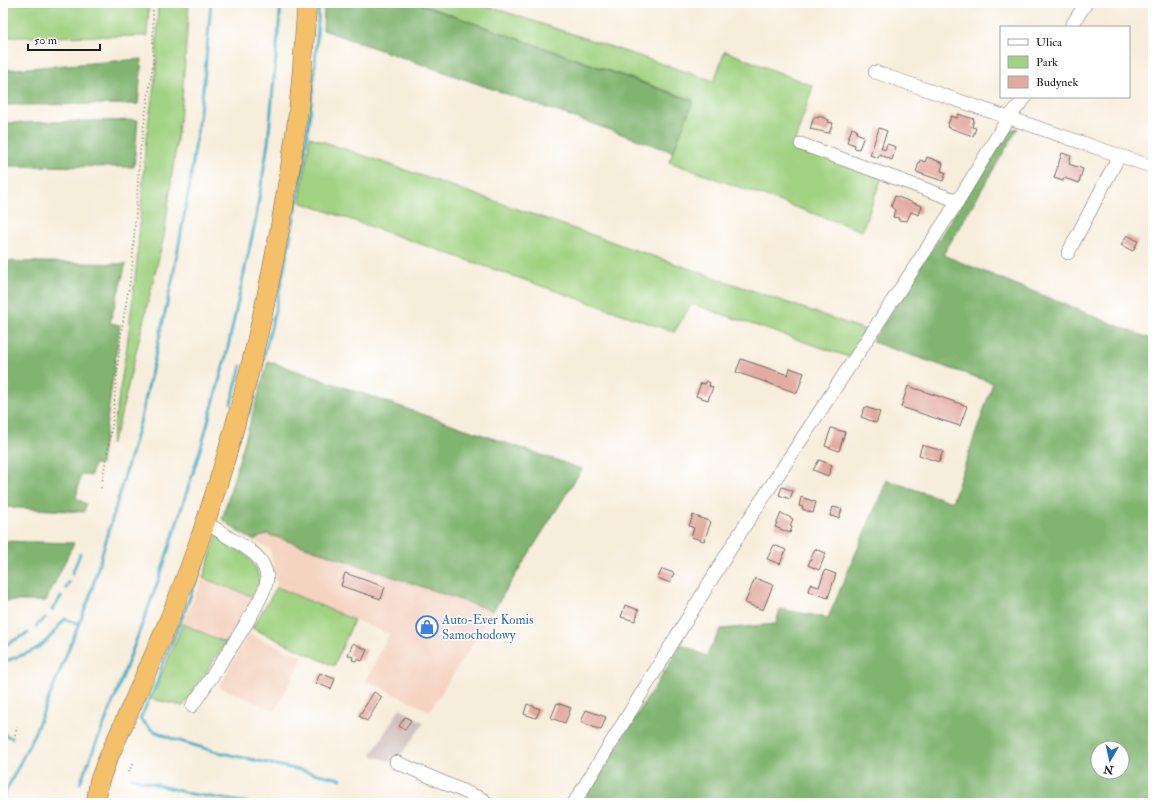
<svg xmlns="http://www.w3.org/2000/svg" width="1156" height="806" font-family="'IM FELL Double Pica',serif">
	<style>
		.built { fill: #f4d3c0 }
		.industrial { fill: #d0c0bc }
		.green { fill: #a1d282; stroke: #5e774f }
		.forest { fill: #80b470; stroke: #4e6846; fill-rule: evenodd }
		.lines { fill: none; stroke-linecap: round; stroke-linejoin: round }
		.stream { stroke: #42abc2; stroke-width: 3 }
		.building { fill: #e2a9a1 }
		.minor-casing { stroke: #69655f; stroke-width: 14 }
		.highway-casing { stroke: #69655f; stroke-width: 20 }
		.path { stroke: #69655f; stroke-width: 1.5; stroke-dasharray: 1 3; stroke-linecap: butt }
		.minor { stroke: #fff; stroke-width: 13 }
		.highway { stroke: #f4c16a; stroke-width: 19 }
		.labels { text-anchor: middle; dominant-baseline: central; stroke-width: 3; stroke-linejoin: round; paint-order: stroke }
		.shop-label { font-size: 13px; fill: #366cbe; stroke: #fff; text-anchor: start }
	</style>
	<rect width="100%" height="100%" fill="#fff"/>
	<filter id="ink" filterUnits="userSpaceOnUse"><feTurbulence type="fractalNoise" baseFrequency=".025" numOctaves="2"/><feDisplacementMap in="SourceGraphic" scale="8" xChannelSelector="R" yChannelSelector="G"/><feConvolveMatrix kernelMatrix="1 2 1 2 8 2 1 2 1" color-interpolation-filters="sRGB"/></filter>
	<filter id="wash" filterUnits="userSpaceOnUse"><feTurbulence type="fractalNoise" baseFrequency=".012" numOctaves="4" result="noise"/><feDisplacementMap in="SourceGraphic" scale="16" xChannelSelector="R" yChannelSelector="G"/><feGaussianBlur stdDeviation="0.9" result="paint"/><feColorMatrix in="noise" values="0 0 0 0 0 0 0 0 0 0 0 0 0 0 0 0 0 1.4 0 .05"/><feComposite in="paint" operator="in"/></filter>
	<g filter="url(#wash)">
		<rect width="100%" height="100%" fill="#f7eddb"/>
		<path class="built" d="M 267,534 L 493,611 L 430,711 L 366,681 L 389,634 L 277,587 L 270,549 L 253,540 Z
			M 203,578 L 256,598 L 226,643 L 183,624 Z
			M 248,634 L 303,657 L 275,711 L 219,687 Z"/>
		<path class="industrial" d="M 400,708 L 424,723 L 395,763 L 371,755 Z"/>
		<path class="green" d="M 3,3 L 149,3 L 147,36 L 3,37 Z
			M 158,3 L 189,3 L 182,101 L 164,236 L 118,427 L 111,444 L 127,346 L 137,261 L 146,138 L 156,73 Z
			M 417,3 L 479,3 L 714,81 L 725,51 L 813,86 L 794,144 L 882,177 L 862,231 L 669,162 L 693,100 Z
			M 310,137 L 869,331 L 849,357 L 692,304 L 674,332 L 300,202 Z
			M 217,535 C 242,551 268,564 256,598 L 203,578 Z
			M 277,587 L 354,620 L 334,666 L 252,628 Z
			M 183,624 L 226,643 L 183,706 L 151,699 Z"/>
		<path class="forest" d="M 324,3 L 417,3 L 693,101 L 673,152 L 323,30 Z
			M 142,59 L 138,104 L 3,105 L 3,70 Z
			M 138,120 L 134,167 L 3,166 L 3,123 Z
			M 1018,128 L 943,255 L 1153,340 L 1153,803 L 581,803 L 682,644 L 706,656 L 721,629 L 776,624 L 780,609 L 828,618 L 887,480 L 952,502 L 993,383 L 872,342 L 1009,130 ZM 1098,748 L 1122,748 L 1122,772 L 1098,772 Z
			M 3,261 L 126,264 L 110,323 L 120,325 L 101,465 L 94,464 L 91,476 L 81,474 L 76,498 L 86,504 L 84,512 L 3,507 Z
			M 268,361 L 582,469 L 493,611 L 267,534 L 253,540 L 237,531 L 222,519 Z
			M 3,541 L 74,543 L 46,601 L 3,601 Z"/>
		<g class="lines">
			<path class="stream" d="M 231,403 L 241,366
				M 249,413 C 286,280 313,142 319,3
				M 212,537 L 183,616 L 162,665 L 157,683 L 140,719 L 152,730 L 173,739 L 217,752 L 341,779
				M 72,574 L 80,554
				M 66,588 L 69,582
				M 52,610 L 61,597
				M 36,626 L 45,618
				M 3,646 L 28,633
				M 3,662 C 19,656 37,652 49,638 C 55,632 59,625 65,619 L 79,624
				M 3,734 L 12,738
				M 132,778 L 191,794 L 250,803
				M 80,783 L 115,697 L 160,576 L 202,444 L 226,356 L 255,223 L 268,143 L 281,3
				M 3,797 L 33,737 L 89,599 L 140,423 L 173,277 L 190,183 L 204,82 L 211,3"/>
		</g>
		<g id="blocks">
			<path class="building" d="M 958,114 L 974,119 L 972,127 L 976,128 L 973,136 L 947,127 L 951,116 L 957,118 Z
				M 819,116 L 829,120 L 828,122 L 833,123 L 829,133 L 810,129 L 814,117 L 818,118 Z
				M 852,128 L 857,130 L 856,133 L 864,136 L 859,149 L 854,148 L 855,145 L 847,142 Z
				M 879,128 L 887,131 L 881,148 L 885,150 L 887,144 L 896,147 L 892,160 L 879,154 L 878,158 L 870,155 Z
				M 1062,153 L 1071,156 L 1069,164 L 1083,169 L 1079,183 L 1064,178 L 1063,181 L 1054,178 Z
				M 927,157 L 943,163 L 941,171 L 946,173 L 943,181 L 916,172 L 920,160 L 925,162 Z
				M 895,196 L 922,206 L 919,215 L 911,212 L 907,221 L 898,220 L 899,218 L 893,217 L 895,210 L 891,207 Z
				M 1127,235 L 1138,241 L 1133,251 L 1121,245 Z
				M 741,359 L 788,375 L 790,368 L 804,373 L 797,393 L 736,372 Z
				M 706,381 L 710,383 L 709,386 L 713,387 L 708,400 L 696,396 L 701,383 L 705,384 Z
				M 908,386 L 967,406 L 960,426 L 901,407 Z
				M 865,407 L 880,412 L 876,423 L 861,417 Z
				M 831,428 L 845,432 L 839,451 L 825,446 Z
				M 922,445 L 943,451 L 939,462 L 919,455 Z
				M 819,460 L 832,465 L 828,476 L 813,470 Z
				M 782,487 L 793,491 L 790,499 L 779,495 Z
				M 801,497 L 816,502 L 813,513 L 802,509 L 803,507 L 799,506 Z
				M 833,507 L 842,509 L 839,518 L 830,516 Z
				M 781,513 L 793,519 L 790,526 L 792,527 L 790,533 L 775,527 Z
				M 693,515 L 711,522 L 704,541 L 691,537 L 694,528 L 689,526 Z
				M 774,545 L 786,550 L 780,564 L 767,559 Z
				M 815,549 L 826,553 L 819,570 L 808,565 Z
				M 662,569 L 674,573 L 670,583 L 658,578 Z
				M 825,570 L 836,574 L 828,598 L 808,591 L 810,584 L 819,587 Z
				M 345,573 L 385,587 L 381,599 L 341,586 Z
				M 755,578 L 773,585 L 763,610 L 745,603 Z
				M 625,605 L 639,610 L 635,621 L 621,617 Z
				M 353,643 L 367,650 L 362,661 L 357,659 L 356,661 L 352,660 L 353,657 L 348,655 Z
				M 320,673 L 335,679 L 331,689 L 316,683 Z
				M 374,692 L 382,697 L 367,721 L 359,716 Z
				M 557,703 L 571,708 L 565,723 L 551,718 Z
				M 527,704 L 540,709 L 536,718 L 524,714 Z
				M 586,710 L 606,717 L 601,730 L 581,722 Z
				M 405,717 L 411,720 L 405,730 L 399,726 Z"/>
		</g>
	</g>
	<g filter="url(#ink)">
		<use href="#blocks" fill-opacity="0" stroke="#69655f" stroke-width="1"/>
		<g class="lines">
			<g class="minor-casing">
				<path id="minor" d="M 1071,27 L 1086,3
					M 875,72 L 1153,167
					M 801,144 L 958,201
					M 1068,253 L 1119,156
					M 192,706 C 206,684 269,597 267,577 C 264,555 245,547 228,537 C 220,531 213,526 204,523
					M 396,762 L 484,800 L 486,803
					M 574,803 L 740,533 L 958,201 L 1008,118 L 1026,97"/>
			</g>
			<g class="highway-casing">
				<path id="highway" d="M 96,803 L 99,782 L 106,763 C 138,691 171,621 197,547 C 245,410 277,265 297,122 C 302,83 304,42 307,3"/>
			</g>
			<path class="path" d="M 101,488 L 112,425 L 121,334 L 132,268 L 140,152 L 153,64 L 153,3
				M 15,735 L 18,724
				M 129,772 L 134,762"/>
			<use href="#minor" class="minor"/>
			<use href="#highway" class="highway"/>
		</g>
	</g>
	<defs>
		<g id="shop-ring" transform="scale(1.15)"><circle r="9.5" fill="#fff" stroke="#3f7fe0" stroke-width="1.5"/><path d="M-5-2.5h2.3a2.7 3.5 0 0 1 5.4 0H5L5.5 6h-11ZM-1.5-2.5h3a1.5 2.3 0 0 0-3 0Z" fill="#3f7fe0"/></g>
	</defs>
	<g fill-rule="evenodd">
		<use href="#shop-ring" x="427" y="627"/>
	</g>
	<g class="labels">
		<g class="shop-label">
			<text x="442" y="620">Auto-Ever Komis<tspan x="442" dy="15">Samochodowy</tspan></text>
		</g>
	</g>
	<rect width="1156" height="806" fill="none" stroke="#fff" stroke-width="16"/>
	<rect x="1000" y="26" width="130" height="72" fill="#ffffff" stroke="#a4a4a4"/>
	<rect x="1008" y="39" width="20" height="6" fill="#ffffff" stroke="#a4a4a4"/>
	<text x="1036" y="46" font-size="12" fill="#1c1c1c">Ulica</text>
	<rect x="1008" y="56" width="20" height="12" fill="#a1d282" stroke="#a4a4a4"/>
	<text x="1036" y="66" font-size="12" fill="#1c1c1c">Park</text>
	<rect x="1008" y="76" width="20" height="12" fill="#e2a9a1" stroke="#a4a4a4"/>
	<text x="1036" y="86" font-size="12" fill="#1c1c1c">Budynek</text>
	<g transform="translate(1110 760) rotate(189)"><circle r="19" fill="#ffffff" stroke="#a4a4a4"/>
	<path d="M0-3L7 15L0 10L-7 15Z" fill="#1f6fb2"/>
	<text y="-6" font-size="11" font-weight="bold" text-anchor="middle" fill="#1c1c1c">N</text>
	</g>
	<path d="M28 44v6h72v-6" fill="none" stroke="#1c1c1c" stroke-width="2"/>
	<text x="34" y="44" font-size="12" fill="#1c1c1c" stroke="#ffffff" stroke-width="3" paint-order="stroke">50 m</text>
</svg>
